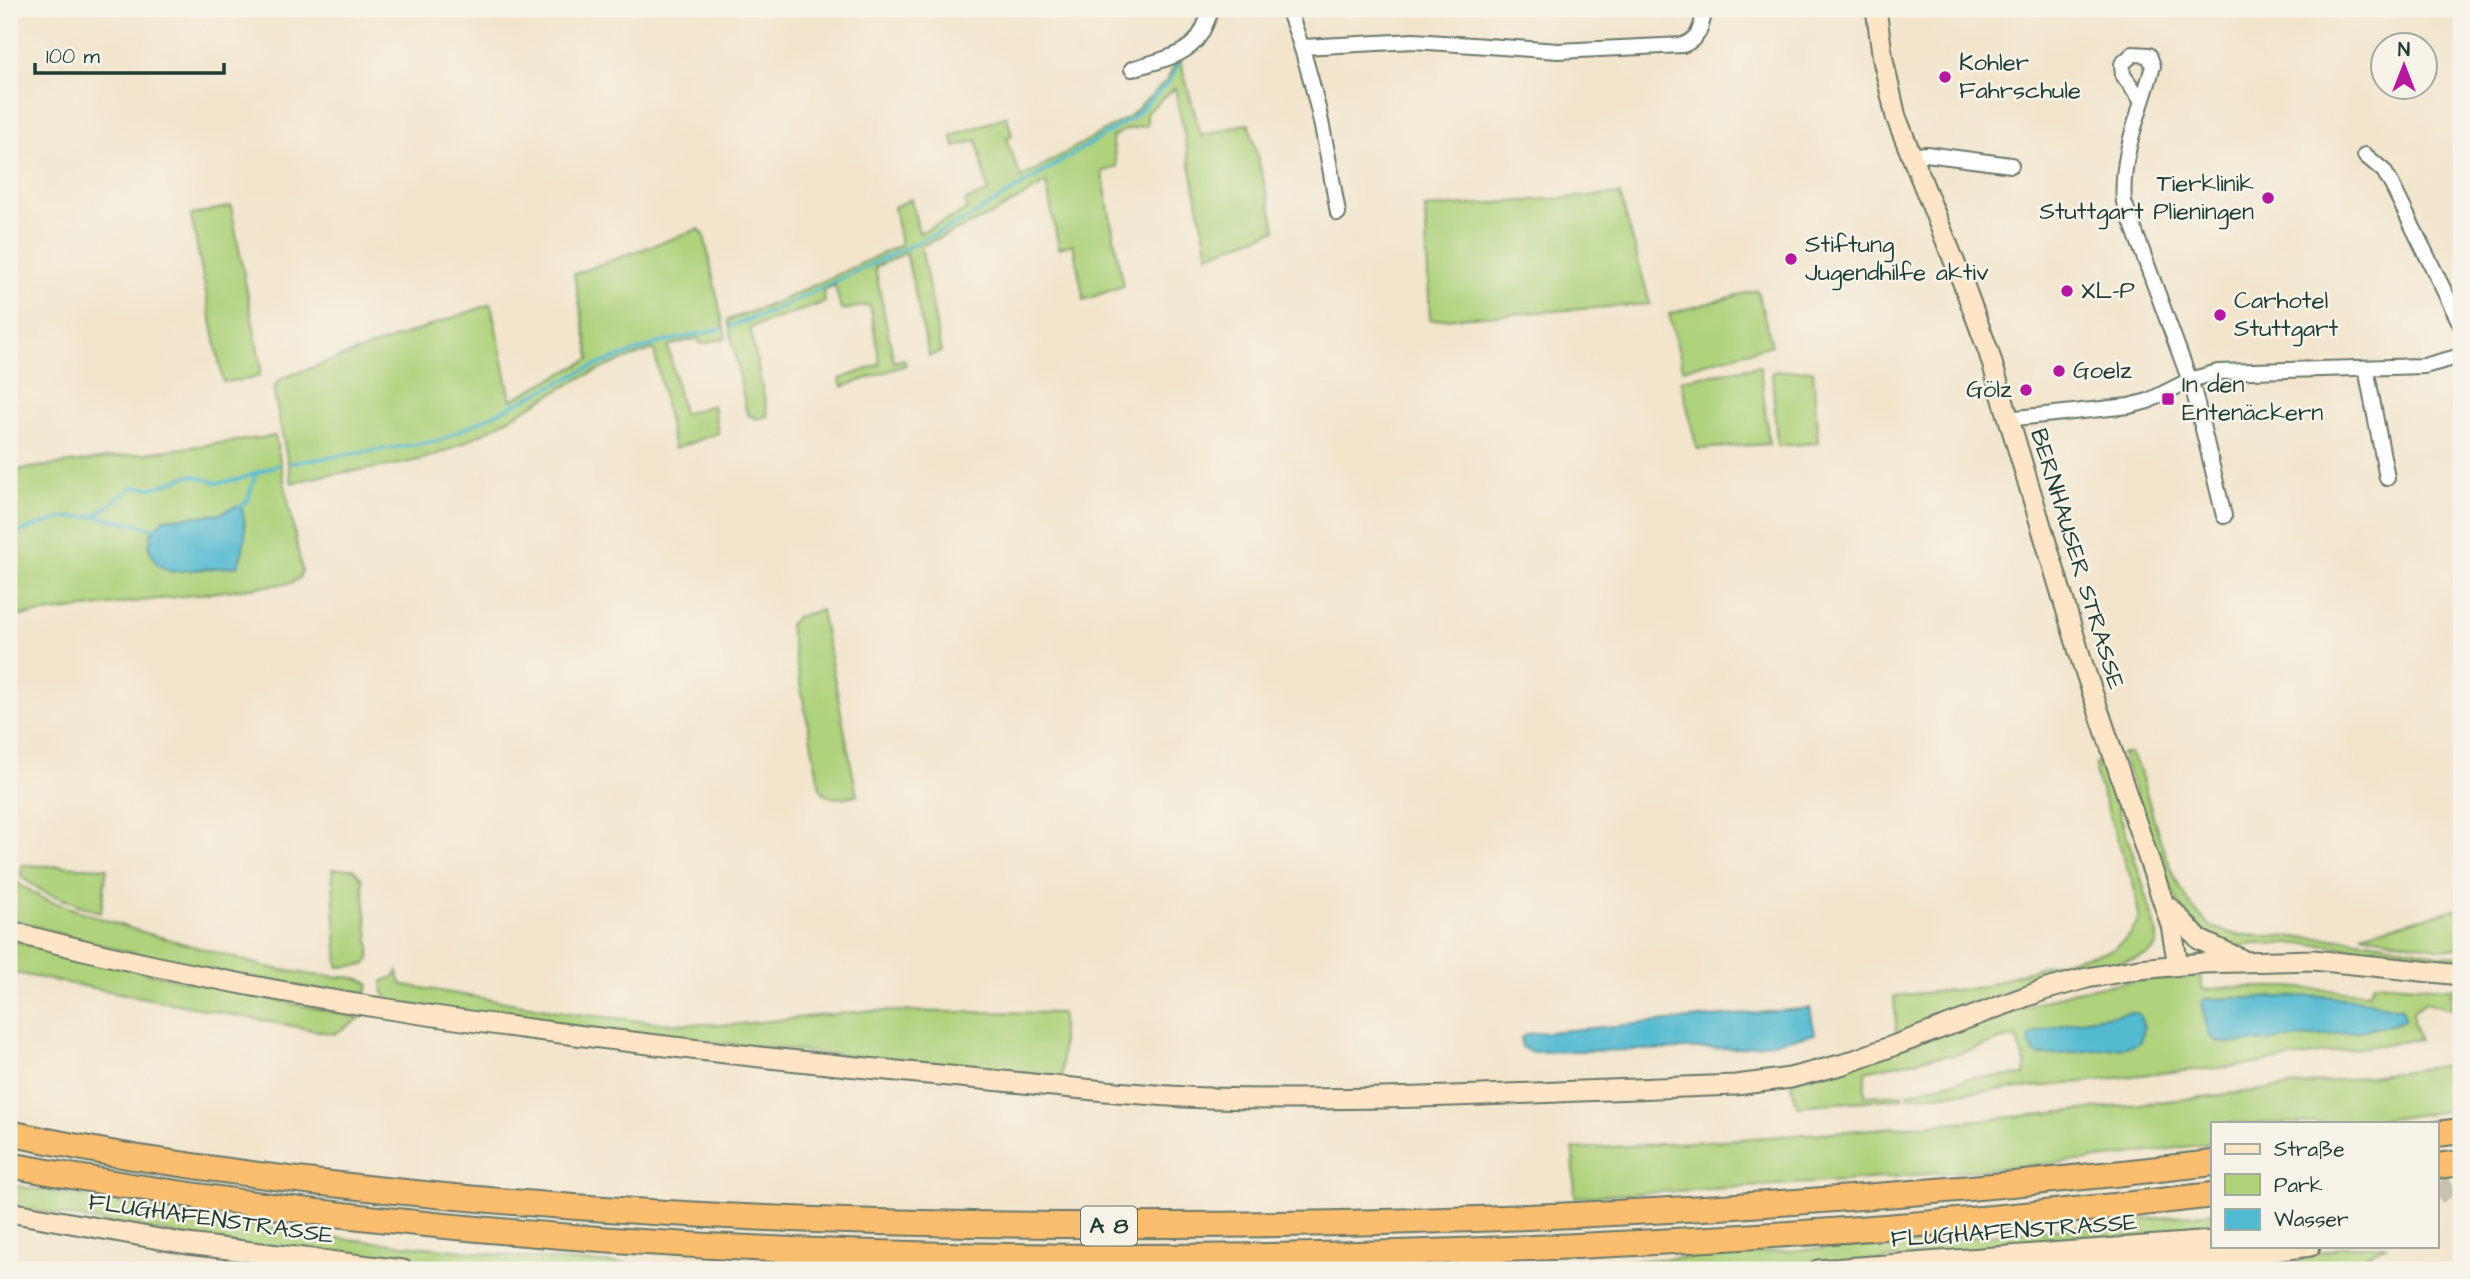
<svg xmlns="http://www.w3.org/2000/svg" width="2470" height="1279" font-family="'Architects Daughter',sans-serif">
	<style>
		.green { fill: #afd27b; stroke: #678858; stroke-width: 2 }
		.water { fill: #52bad0; stroke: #387c82; stroke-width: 2 }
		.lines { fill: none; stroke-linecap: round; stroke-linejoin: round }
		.stream { stroke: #52bad0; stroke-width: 3.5 }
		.secondary-tunnel { stroke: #c8c3ae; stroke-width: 19; stroke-dasharray: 19 10; stroke-linecap: butt }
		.minor-casing { stroke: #697869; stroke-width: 18 }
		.secondary-casing { stroke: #697869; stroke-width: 23 }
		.motorway-casing { stroke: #697869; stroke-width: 28 }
		.minor { stroke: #fff; stroke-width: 14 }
		.secondary { stroke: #fde5c5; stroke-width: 19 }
		.motorway { stroke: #fabe6e; stroke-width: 24 }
		.poi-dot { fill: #b5179e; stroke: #f7f3e8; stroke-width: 2.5 }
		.labels { text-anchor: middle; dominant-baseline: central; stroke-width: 5; stroke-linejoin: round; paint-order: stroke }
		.shield { fill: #f7f3e8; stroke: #60746a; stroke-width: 2 }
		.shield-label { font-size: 23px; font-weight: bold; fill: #1f3d34 }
		.poi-label { font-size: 24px; fill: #1f3d34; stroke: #f7f3e8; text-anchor: start }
		.street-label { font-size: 24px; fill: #1f3d34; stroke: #f7f3e8 }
	</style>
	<rect width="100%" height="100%" fill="#f7f3e8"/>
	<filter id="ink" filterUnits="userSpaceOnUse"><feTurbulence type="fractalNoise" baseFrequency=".0143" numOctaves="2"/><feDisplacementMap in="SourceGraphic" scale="14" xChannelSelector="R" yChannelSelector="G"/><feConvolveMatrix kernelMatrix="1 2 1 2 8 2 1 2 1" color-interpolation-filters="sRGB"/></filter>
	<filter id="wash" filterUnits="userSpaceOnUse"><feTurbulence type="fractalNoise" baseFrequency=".00686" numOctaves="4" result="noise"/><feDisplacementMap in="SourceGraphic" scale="28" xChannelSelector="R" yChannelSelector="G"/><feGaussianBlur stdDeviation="1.57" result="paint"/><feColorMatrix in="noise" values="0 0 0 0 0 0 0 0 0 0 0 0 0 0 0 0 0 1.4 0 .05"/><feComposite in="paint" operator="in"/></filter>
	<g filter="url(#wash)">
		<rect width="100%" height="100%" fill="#f2e5cc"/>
		<path class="green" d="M 1179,56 L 1201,136 L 1249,123 L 1276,230 L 1208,255 L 1175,88 L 1146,113 L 1148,125 L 1125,130 L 1112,137 L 1117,167 L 1102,172 L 1123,286 L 1084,300 L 1073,244 L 1059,248 L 1046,183 L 993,214 L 921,246 L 941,352 L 929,356 L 906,253 L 875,267 L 894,362 L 904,359 L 906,365 L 842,387 L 840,379 L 880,364 L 870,305 L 841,310 L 835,285 L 823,291 L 825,302 L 750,328 L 768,416 L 757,419 L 747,414 L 728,320 L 776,303 L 901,245 L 894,207 L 911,199 L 919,233 L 966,211 L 965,201 L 988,192 L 977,140 L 955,147 L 952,136 L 1007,116 L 1012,135 L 1006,138 L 1021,178 L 1130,116 L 1167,80 Z
			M 1620,194 L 1650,304 L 1430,320 L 1425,208 Z
			M 231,206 L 261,366 L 259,376 L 251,379 L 223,382 L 191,215 Z
			M 699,229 L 704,235 L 726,338 L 700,344 L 698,338 L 668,346 L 683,414 L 713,405 L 718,433 L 674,449 L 654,349 C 627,359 600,368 575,381 C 532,404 492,431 448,450 C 400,471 343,468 292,483 L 274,393 L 276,384 L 283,378 L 491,304 L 511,400 L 590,359 L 574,274 Z
			M 1757,290 L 1772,345 L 1683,369 L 1669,314 Z
			M 1760,366 L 1769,444 L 1697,449 L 1681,380 Z
			M 1813,370 L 1818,443 L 1777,446 L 1772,372 Z
			M 275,436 L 302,571 L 299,578 L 291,583 L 9,617 L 9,471 Z
			M 821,610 L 857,795 C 843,797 829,803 820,788 L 789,625 L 796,617 Z
			M 2122,754 L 2130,754 L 2139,768 L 2159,837 L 2176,880 L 2191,906 L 2211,927 L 2237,935 L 2349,939 L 2389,944 L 2439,955 L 2461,955 L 2461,964 L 2448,964 L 2387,951 L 2308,944 L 2253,944 L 2237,947 L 2209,939 L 2180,906 L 2164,875 Z
			M 2101,758 L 2107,761 C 2114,779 2115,799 2121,818 C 2130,848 2142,878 2150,909 C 2153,920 2160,935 2156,946 C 2150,962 2104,963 2088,967 C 2021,982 1960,1012 1897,1037 L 1894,996 L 1983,987 L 2039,967 L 2112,950 L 2130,935 L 2139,919 L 2136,893 L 2096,776 L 2095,764 Z
			M 21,865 L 107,868 L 101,913 L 46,893 L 21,877 Z
			M 332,869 L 354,869 L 362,879 L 370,949 L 369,960 L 365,965 L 338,967 Z
			M 9,878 L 44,899 L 132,929 L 271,968 L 312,975 L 356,978 L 365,981 L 369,985 L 367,991 L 357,997 C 241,975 121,957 9,918 Z
			M 2461,908 L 2461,946 L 2453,949 L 2437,948 L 2361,934 Z
			M 9,940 L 115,966 L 361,1018 L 334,1034 L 9,972 Z
			M 398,971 L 400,982 L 404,985 L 576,1014 L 662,1023 L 731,1025 L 864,1011 L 1062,1013 L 1062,1077 L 589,1030 L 391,1002 C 385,995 381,990 383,981 L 394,977 Z
			M 2200,976 L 2203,990 L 2233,987 L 2287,987 L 2369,993 L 2374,983 L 2461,989 L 2461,993 L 2451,993 L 2451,1009 L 2426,1002 L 2413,1011 L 2413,1021 L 2419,1039 L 2241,1066 L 2149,1074 L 2058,1085 L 1907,1097 L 1908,1093 L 1968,1078 L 2025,1075 C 2027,1056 2019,1056 2018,1040 L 2007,1038 L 1955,1055 L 1927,1058 L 1865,1071 L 1865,1096 L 1902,1094 L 1903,1098 L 1797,1106 L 1791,1082 L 2075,991 L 2138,980 Z
			M 2461,1063 L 2461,1109 L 2360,1123 L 2213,1123 L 2213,1143 L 2108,1158 L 1999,1168 L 1843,1181 L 1575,1197 L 1573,1149 C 1870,1133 2167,1107 2461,1063 Z
			M 9,1185 L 327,1237 L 561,1261 L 769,1270 L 464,1270 L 280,1252 L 9,1206 Z
			M 2213,1212 L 2213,1224 L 2195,1225 L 2186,1234 L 2088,1240 L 2088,1243 L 1815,1265 L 1773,1270 L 1468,1270 C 1717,1257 1965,1241 2213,1212 Z
			M 2346,1246 L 2387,1246 L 2337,1270 L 2290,1270 L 2305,1256 Z"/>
		<path class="water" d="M 235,506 L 242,509 C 248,530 245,546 238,566 L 171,572 L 157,564 L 149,549 L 151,534 L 163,519 L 220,514 Z
			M 2321,996 L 2355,999 L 2402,1009 L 2405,1019 C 2393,1031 2244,1045 2220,1043 L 2209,1035 L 2201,1003 L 2205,999 Z
			M 1810,1008 L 1815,1034 L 1741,1048 L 1530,1052 L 1522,1047 L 1521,1038 L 1527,1034 Z
			M 2131,1012 L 2139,1014 L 2144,1028 L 2141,1041 L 2133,1046 L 2040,1056 L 2034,1053 L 2029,1042 L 2030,1037 L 2035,1032 L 2086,1019 Z"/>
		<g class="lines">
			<path class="stream" d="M 1190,37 L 1203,9
				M 731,326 L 773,311 L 967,219 L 1132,118 L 1170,81 L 1179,62
				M 291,463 L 439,441 L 589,368 L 659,343 L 720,329
				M 235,511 L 248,500 L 256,472
				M 95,516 L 158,529
				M 9,535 L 62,518 L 95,516 L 133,487 L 153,488 L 192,475 L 218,483 L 240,479 L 278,465"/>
		</g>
	</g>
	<g filter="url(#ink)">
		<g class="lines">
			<path class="secondary-tunnel" d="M 2437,1195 L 2461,1180"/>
			<g class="minor-casing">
				<path id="minor" d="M 1288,9 C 1314,75 1326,143 1338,213
					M 1303,47 L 1414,41 L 1558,51 L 1683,45 C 1701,38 1701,26 1705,9
					M 1132,69 C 1155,61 1187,57 1200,35 C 1205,27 1208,17 1212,9
					M 2141,100 L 2123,75 L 2122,64 L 2133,54 L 2149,55 L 2153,66 C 2141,110 2120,155 2124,202 L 2194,392 L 2224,516
					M 2365,155 L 2384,171 L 2392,185 L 2461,325
					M 1912,156 L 1926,154 L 2011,165
					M 2366,368 L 2387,478
					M 2007,419 L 2129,406 L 2148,401 L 2190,380 L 2218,372 L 2424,366 L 2461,356"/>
			</g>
			<g class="secondary-casing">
				<path id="secondary" d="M 1876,9 L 1883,60 L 1896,117 L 1965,288 L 1989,353 L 2082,662 L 2171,925 L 2178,965
					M 2170,908 L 2200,940 L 2241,959
					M 9,931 C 258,998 513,1029 769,1058 C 854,1067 938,1075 1023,1083 C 1084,1089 1146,1096 1209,1098 C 1367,1102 1525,1093 1683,1087 L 1736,1085 L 1790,1078 L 1844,1064 L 2044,990 L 2087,978 L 2139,969 L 2203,963 L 2313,960 L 2461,975
					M 9,1212 L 187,1244 L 403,1270
					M 1818,1270 L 2213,1241
					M 2055,1270 L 2223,1258 L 2310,1246"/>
			</g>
			<g class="motorway-casing">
				<path id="motorway" d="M 9,1133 C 52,1142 96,1151 140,1158 C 480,1211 826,1227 1170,1225 C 1519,1224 1867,1203 2213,1163
					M 2437,1134 L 2461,1131
					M 9,1165 C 425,1242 848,1262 1270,1256 C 1585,1250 1900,1232 2213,1195
					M 2437,1166 L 2461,1163"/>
			</g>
			<use href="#minor" class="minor"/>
			<use href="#secondary" class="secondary"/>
			<use href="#motorway" class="motorway"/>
		</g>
	</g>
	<g class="poi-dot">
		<circle cx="1945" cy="77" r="7"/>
		<circle cx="2268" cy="198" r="7"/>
		<circle cx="1791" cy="259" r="7"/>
		<circle cx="2067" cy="291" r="7"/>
		<circle cx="2220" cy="315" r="7"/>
		<circle cx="2059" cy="371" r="7"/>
		<circle cx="2026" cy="390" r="7"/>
		<rect x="2161" y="392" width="14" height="14" rx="3.5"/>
	</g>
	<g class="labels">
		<rect class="shield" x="1081" y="1206.5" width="56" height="39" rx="5"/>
		<g class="shield-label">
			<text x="1109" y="1226">A 8</text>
		</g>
		<g class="poi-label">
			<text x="1959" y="63">Kohler<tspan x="1959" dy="28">Fahrschule</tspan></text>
			<text x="2254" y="184" text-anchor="end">Tierklinik<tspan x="2254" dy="28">Stuttgart Plieningen</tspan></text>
			<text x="1805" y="245">Stiftung<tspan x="1805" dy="28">Jugendhilfe aktiv</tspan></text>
			<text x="2081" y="291">XL-P</text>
			<text x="2234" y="301">Carhotel<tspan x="2234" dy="28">Stuttgart</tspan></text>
			<text x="2073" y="371">Goelz</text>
			<text x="2182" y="385">In den<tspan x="2182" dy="28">Entenäckern</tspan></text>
			<text x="2012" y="390" text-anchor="end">Gölz</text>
		</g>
		<g class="street-label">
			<text transform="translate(2077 559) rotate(73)">BERNHAUSER STRASSE</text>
			<text transform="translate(211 1219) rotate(8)">FLUGHAFENSTRASSE</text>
			<text transform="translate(2014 1231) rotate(-4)">FLUGHAFENSTRASSE</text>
		</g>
	</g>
	<rect width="2470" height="1279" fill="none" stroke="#f7f3e8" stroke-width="35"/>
	<rect x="2211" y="1122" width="228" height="126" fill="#f7f3e8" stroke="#a1aaa0" stroke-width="2"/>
	<rect x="2225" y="1144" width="35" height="10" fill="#fde5c5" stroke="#a1aaa0" stroke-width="2"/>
	<text x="2274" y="1156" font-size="21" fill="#1f3d34">Straße</text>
	<rect x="2225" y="1174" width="35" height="21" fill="#afd27b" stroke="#a1aaa0" stroke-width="2"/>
	<text x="2274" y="1192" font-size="21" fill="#1f3d34">Park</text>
	<rect x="2225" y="1209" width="35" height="21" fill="#52bad0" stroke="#a1aaa0" stroke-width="2"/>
	<text x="2274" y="1226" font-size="21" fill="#1f3d34">Wasser</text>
	<g transform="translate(2404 66)"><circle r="33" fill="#f7f3e8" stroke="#a1aaa0" stroke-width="2"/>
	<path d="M0-5L12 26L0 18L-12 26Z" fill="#b5179e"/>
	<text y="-10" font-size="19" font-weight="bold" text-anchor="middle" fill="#1f3d34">N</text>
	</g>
	<path d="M35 63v10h189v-10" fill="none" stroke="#1f3d34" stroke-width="3.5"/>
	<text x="46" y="63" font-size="21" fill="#1f3d34" stroke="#f7f3e8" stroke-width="5" paint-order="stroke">100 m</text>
</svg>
